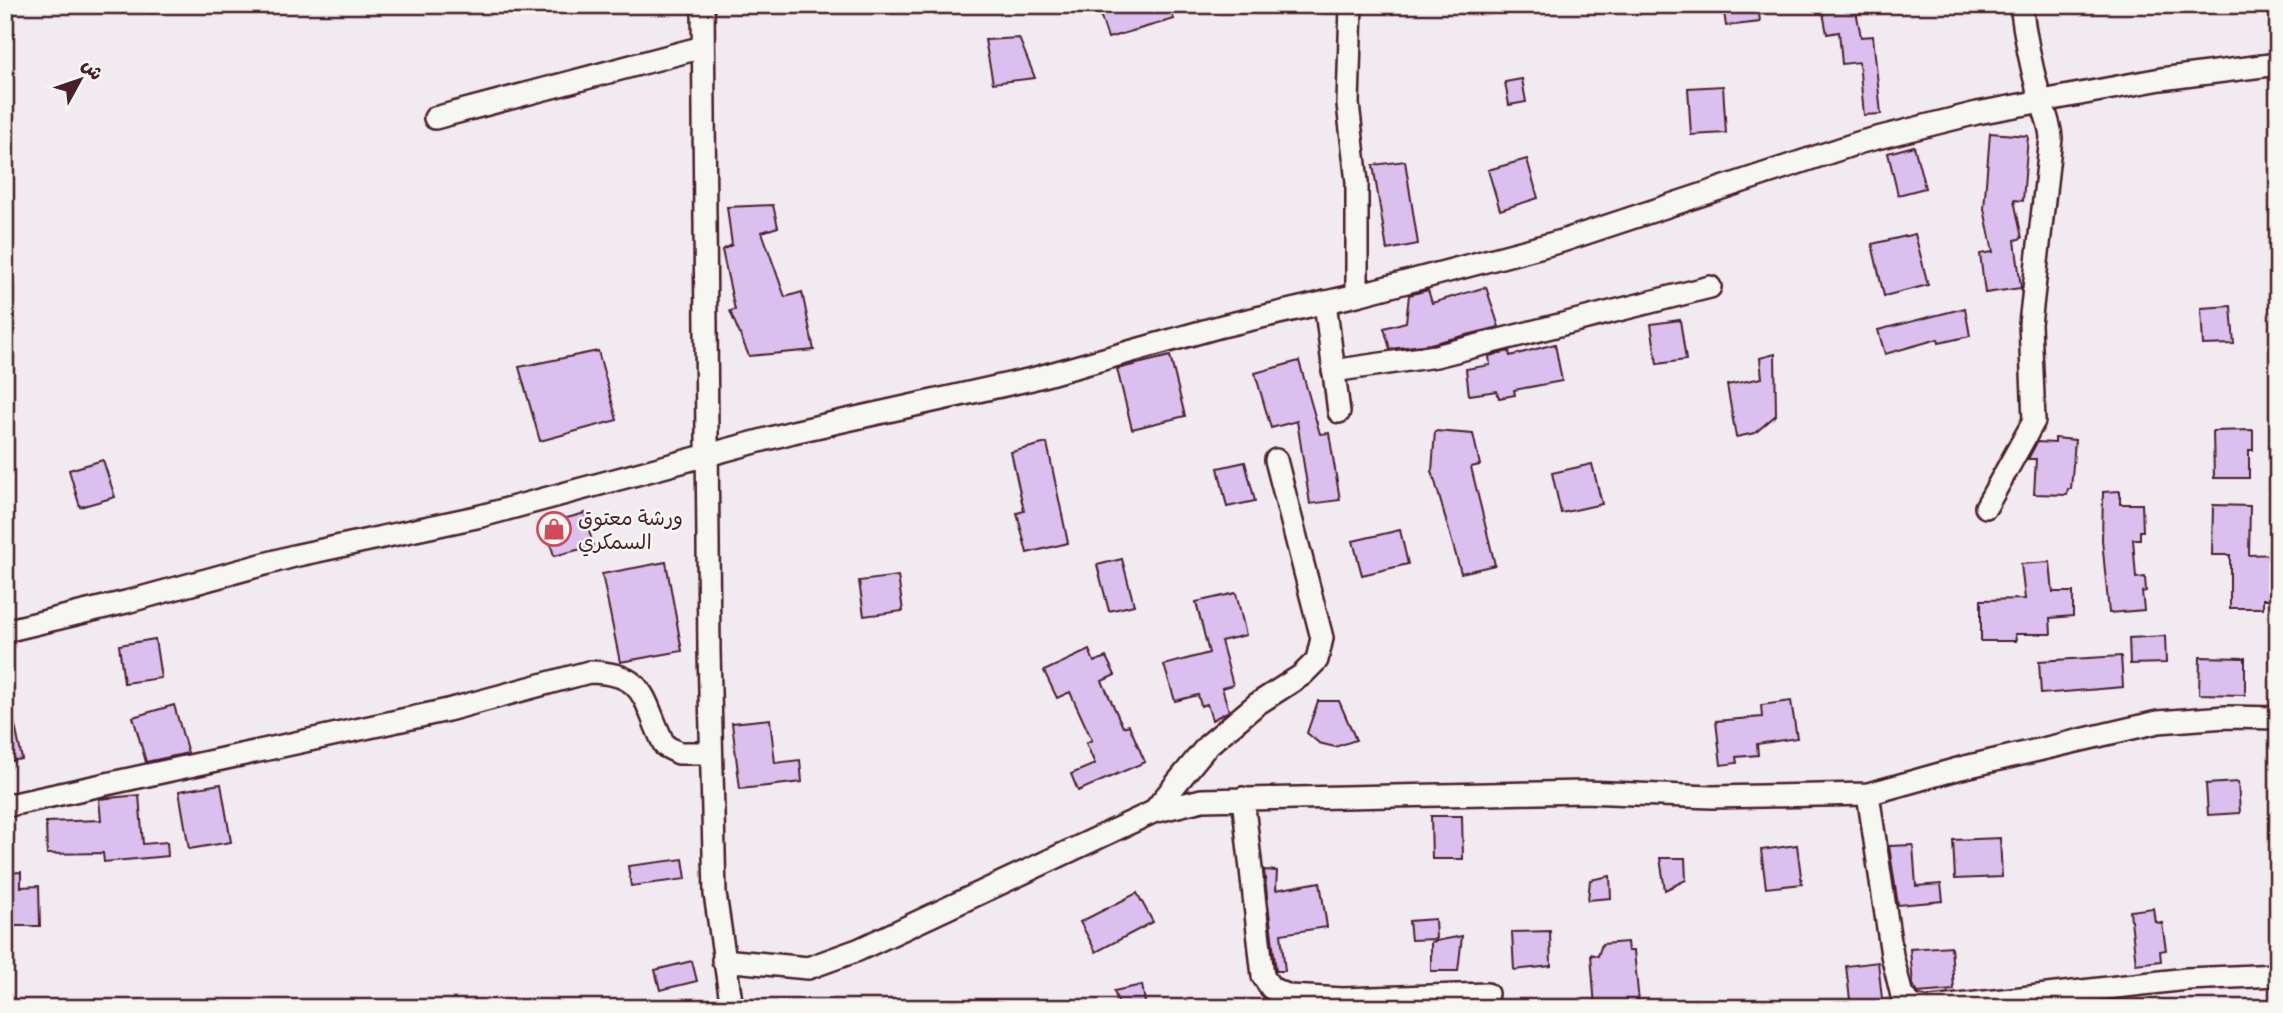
<svg xmlns="http://www.w3.org/2000/svg" width="2283" height="1013" font-family="Delius,'Playpen Sans Arabic',sans-serif">
	<style>
		.building { fill: #dbc0ef; stroke: #4a1f2b; stroke-width: 2 }
		.lines { fill: none; stroke-linecap: round; stroke-linejoin: round }
		.minor-casing { stroke: #4a1f2b; stroke-width: 26 }
		.minor { stroke: #f6f6f2; stroke-width: 21 }
		.labels { text-anchor: middle; dominant-baseline: central; stroke-width: 5; stroke-linejoin: round; paint-order: stroke }
		.poi-label { font-size: 21px; fill: #4a1f2b; stroke: #f6f6f2; text-anchor: start }
	</style>
	<rect width="100%" height="100%" fill="#f1ebf1"/>
	<filter id="ink" filterUnits="userSpaceOnUse"><feTurbulence type="fractalNoise" baseFrequency=".0143" numOctaves="2"/><feDisplacementMap in="SourceGraphic" scale="14" xChannelSelector="R" yChannelSelector="G"/><feConvolveMatrix kernelMatrix="1 2 1 2 8 2 1 2 1" color-interpolation-filters="sRGB"/></filter>
	<g filter="url(#ink)">
		<path class="building" d="M 1097,5 L 1167,5 L 1174,19 L 1108,38 Z
			M 1723,5 L 1758,5 L 1760,22 L 1726,26 Z
			M 1835,5 L 1855,5 L 1861,37 L 1873,36 L 1881,114 L 1864,115 L 1859,62 L 1842,64 L 1839,32 L 1827,34 L 1822,7 Z
			M 1019,38 L 1035,78 L 993,83 L 985,40 Z
			M 1522,79 L 1526,102 L 1509,105 L 1505,82 Z
			M 1723,86 L 1726,133 L 1691,135 L 1688,88 Z
			M 1990,133 L 2028,136 L 2023,201 L 2014,200 L 2022,238 L 2015,240 L 2021,288 L 1985,293 L 1980,254 L 1993,252 L 1984,209 Z
			M 1914,146 L 1925,188 L 1898,195 L 1888,153 Z
			M 1527,159 L 1538,198 L 1500,210 L 1488,170 Z
			M 1405,161 L 1418,244 L 1387,250 L 1373,165 Z
			M 773,205 L 778,227 L 762,232 L 785,297 L 802,292 L 814,350 L 749,356 L 730,311 L 735,310 L 722,250 L 732,245 L 727,207 Z
			M 1915,234 L 1928,285 L 1884,296 L 1872,244 Z
			M 1486,287 L 1499,327 L 1430,344 L 1390,349 L 1384,328 L 1406,322 L 1409,295 L 1428,290 L 1432,303 Z
			M 2231,306 L 2234,344 L 2203,345 L 2201,308 Z
			M 1965,308 L 1970,336 L 1939,343 L 1938,339 L 1885,354 L 1878,330 Z
			M 1680,320 L 1686,360 L 1657,364 L 1651,324 Z
			M 1555,344 L 1562,381 L 1514,390 L 1515,395 L 1499,398 L 1497,391 L 1469,395 L 1466,369 L 1490,365 L 1489,356 L 1509,351 L 1510,356 Z
			M 598,351 L 617,420 L 540,441 L 519,367 Z
			M 1775,354 L 1776,415 L 1755,433 L 1736,437 L 1727,385 L 1762,378 L 1760,358 Z
			M 1170,356 L 1185,416 L 1132,429 L 1117,369 Z
			M 1299,361 L 1320,434 L 1329,433 L 1340,500 L 1310,504 L 1297,421 L 1271,428 L 1255,373 Z
			M 2253,430 L 2253,450 L 2249,450 L 2249,478 L 2214,478 L 2213,431 Z
			M 1435,431 L 1473,434 L 1480,465 L 1471,467 L 1495,565 L 1461,573 L 1432,471 Z
			M 2055,438 L 2075,440 L 2071,489 L 2068,489 L 2067,495 L 2034,494 L 2036,459 L 2028,459 L 2037,442 L 2055,443 Z
			M 1047,443 L 1068,543 L 1027,553 L 1017,513 L 1024,511 L 1011,452 Z
			M 103,460 L 115,497 L 80,507 L 69,470 Z
			M 1245,462 L 1255,501 L 1227,507 L 1218,468 Z
			M 1592,464 L 1602,504 L 1561,513 L 1552,473 Z
			M 2120,491 L 2120,504 L 2142,504 L 2143,531 L 2140,531 L 2140,539 L 2133,539 L 2136,578 L 2145,577 L 2146,591 L 2142,592 L 2144,610 L 2109,613 L 2102,540 L 2103,492 Z
			M 2213,505 L 2250,506 L 2249,555 L 2278,554 L 2278,599 L 2263,599 L 2263,608 L 2230,608 L 2230,555 L 2212,555 Z
			M 585,513 L 593,546 L 554,556 L 545,524 Z
			M 1400,530 L 1408,564 L 1362,575 L 1353,541 Z
			M 1122,559 L 1134,605 L 1109,611 L 1097,565 Z
			M 666,562 L 682,651 L 620,662 L 602,574 Z
			M 2050,562 L 2053,592 L 2073,592 L 2073,616 L 2050,618 L 2051,634 L 2015,634 L 2016,641 L 1981,641 L 1981,600 L 2025,599 L 2021,564 Z
			M 898,576 L 903,611 L 864,616 L 859,581 Z
			M 1236,593 L 1246,635 L 1221,641 L 1233,685 L 1222,688 L 1229,711 L 1212,720 L 1207,704 L 1201,706 L 1198,695 L 1175,701 L 1164,665 L 1209,653 L 1196,602 Z
			M 2165,636 L 2166,663 L 2130,664 L 2129,638 Z
			M 155,639 L 161,678 L 124,683 L 119,645 Z
			M 1089,650 L 1094,662 L 1106,657 L 1115,675 L 1102,681 L 1123,727 L 1129,725 L 1145,762 L 1078,791 L 1071,774 L 1095,764 L 1086,743 L 1092,740 L 1070,692 L 1057,698 L 1044,671 Z
			M 2121,656 L 2123,687 L 2041,694 L 2039,661 Z
			M 2200,657 L 2245,658 L 2245,695 L 2199,694 Z
			M 1318,701 L 1339,701 L 1356,740 L 1335,747 L 1319,743 L 1307,733 Z
			M 1791,701 L 1797,738 L 1757,744 L 1758,755 L 1736,757 L 1737,763 L 1721,765 L 1716,721 L 1762,717 L 1761,705 Z
			M 174,705 L 188,753 L 146,762 L 133,717 Z
			M 12,711 L 22,759 L 5,762 L 5,712 Z
			M 770,719 L 775,763 L 800,760 L 802,782 L 740,789 L 732,723 Z
			M 2238,782 L 2240,813 L 2208,815 L 2206,784 Z
			M 221,784 L 231,842 L 189,849 L 179,791 Z
			M 139,795 L 143,844 L 167,842 L 168,856 L 104,862 L 103,853 L 47,854 L 46,822 L 101,820 L 99,799 Z
			M 1431,816 L 1462,816 L 1463,859 L 1432,859 Z
			M 2000,838 L 2002,877 L 1955,879 L 1953,840 Z
			M 1797,845 L 1802,884 L 1766,888 L 1761,850 Z
			M 1913,845 L 1916,886 L 1941,884 L 1943,901 L 1898,905 L 1889,846 Z
			M 1660,858 L 1685,858 L 1686,880 L 1665,890 Z
			M 683,859 L 686,879 L 631,886 L 628,866 Z
			M 1264,870 L 1277,871 L 1276,890 L 1320,882 L 1327,927 L 1281,934 L 1285,971 L 1276,971 Z
			M 21,872 L 21,887 L 39,886 L 40,926 L 5,926 L 5,873 Z
			M 1610,876 L 1611,898 L 1588,900 L 1590,880 Z
			M 1137,893 L 1153,922 L 1096,952 L 1080,922 Z
			M 2153,908 L 2155,922 L 2162,923 L 2166,950 L 2160,951 L 2161,961 L 2136,964 L 2130,911 Z
			M 1435,919 L 1436,939 L 1411,940 L 1409,921 Z
			M 1550,931 L 1551,966 L 1514,970 L 1512,932 Z
			M 1462,936 L 1458,971 L 1431,971 L 1431,942 Z
			M 1627,942 L 1628,951 L 1634,951 L 1639,1003 L 1630,1008 L 1595,1008 L 1591,954 L 1598,956 L 1602,944 Z
			M 1951,946 L 1954,990 L 1918,993 L 1913,985 L 1910,949 Z
			M 692,961 L 697,981 L 660,990 L 655,970 Z
			M 1878,962 L 1883,1008 L 1851,1008 L 1846,966 Z
			M 1142,985 L 1146,1008 L 1120,1008 L 1114,991 Z"/>
		<g class="lines">
			<g class="minor-casing">
				<path id="minor" d="M 703,5 L 709,650 L 715,894 L 732,1008
					M 1351,5 L 1348,104 L 1357,182 L 1357,295
					M 435,118 L 703,47
					M 1325,302 L 1339,412
					M 1333,371 L 1436,356 L 1710,287
					M 1986,507 L 2034,421 L 2030,324 L 2051,138 C 2050,120 2042,108 2038,91 C 2030,62 2025,35 2021,5
					M 5,631 L 126,602 L 294,556 L 481,516 L 793,432 L 1032,379 L 1222,326 L 1357,295 L 1562,241 L 1861,142 L 1977,113 L 2161,79 L 2278,64
					M 1868,794 L 1892,955 L 1902,996 L 1913,1006 L 1923,1008
					M 1243,798 L 1263,976 L 1271,988 L 1289,996 L 1343,999 L 1487,994
					M 5,806 L 448,710 L 589,672 C 649,673 642,701 665,746 L 679,753 L 711,753
					M 1153,812 L 1208,745 L 1257,704 L 1302,675 L 1317,660 L 1322,638 L 1276,460
					M 723,960 L 808,968 L 858,950 L 1153,812 L 1202,800 L 1584,792 L 1712,797 L 1868,794 L 1961,768 L 2158,722 L 2226,717 L 2278,718
					M 1932,1008 L 2187,979 L 2278,975"/>
			</g>
			<use href="#minor" class="minor"/>
		</g>
	</g>
	<defs>
		<g id="shop-ring" transform="scale(1.75)"><circle r="9.5" fill="#f6f6f2" stroke="#d1495b" stroke-width="1.5"/><path d="M-5-2.5h2.3a2.7 3.5 0 0 1 5.4 0H5L5.5 6h-11ZM-1.5-2.5h3a1.5 2.3 0 0 0-3 0Z" fill="#d1495b"/></g>
	</defs>
	<g fill-rule="evenodd">
		<use href="#shop-ring" x="554" y="529"/>
	</g>
	<g class="labels">
		<g class="poi-label">
			<text x="578" y="517">ورشة معتوق<tspan x="578" dy="24">السمكري</tspan></text>
		</g>
	</g>
	<rect width="2283" height="1013" fill="none" stroke="#f6f6f2" stroke-width="28"/>
	<rect x="14" y="14" width="2255" height="985" fill="none" stroke="#4a1f2b" stroke-width="2.5" filter="url(#ink)"/>
	<g transform="translate(80 80) rotate(50)" stroke="#f6f6f2" stroke-width="5" paint-order="stroke">
	<path d="M0-5L12 26L0 18L-12 26Z" fill="#4a1f2b"/>
	<text y="-10" font-size="19" font-weight="bold" text-anchor="middle" fill="#4a1f2b">ش</text>
	</g>
</svg>
